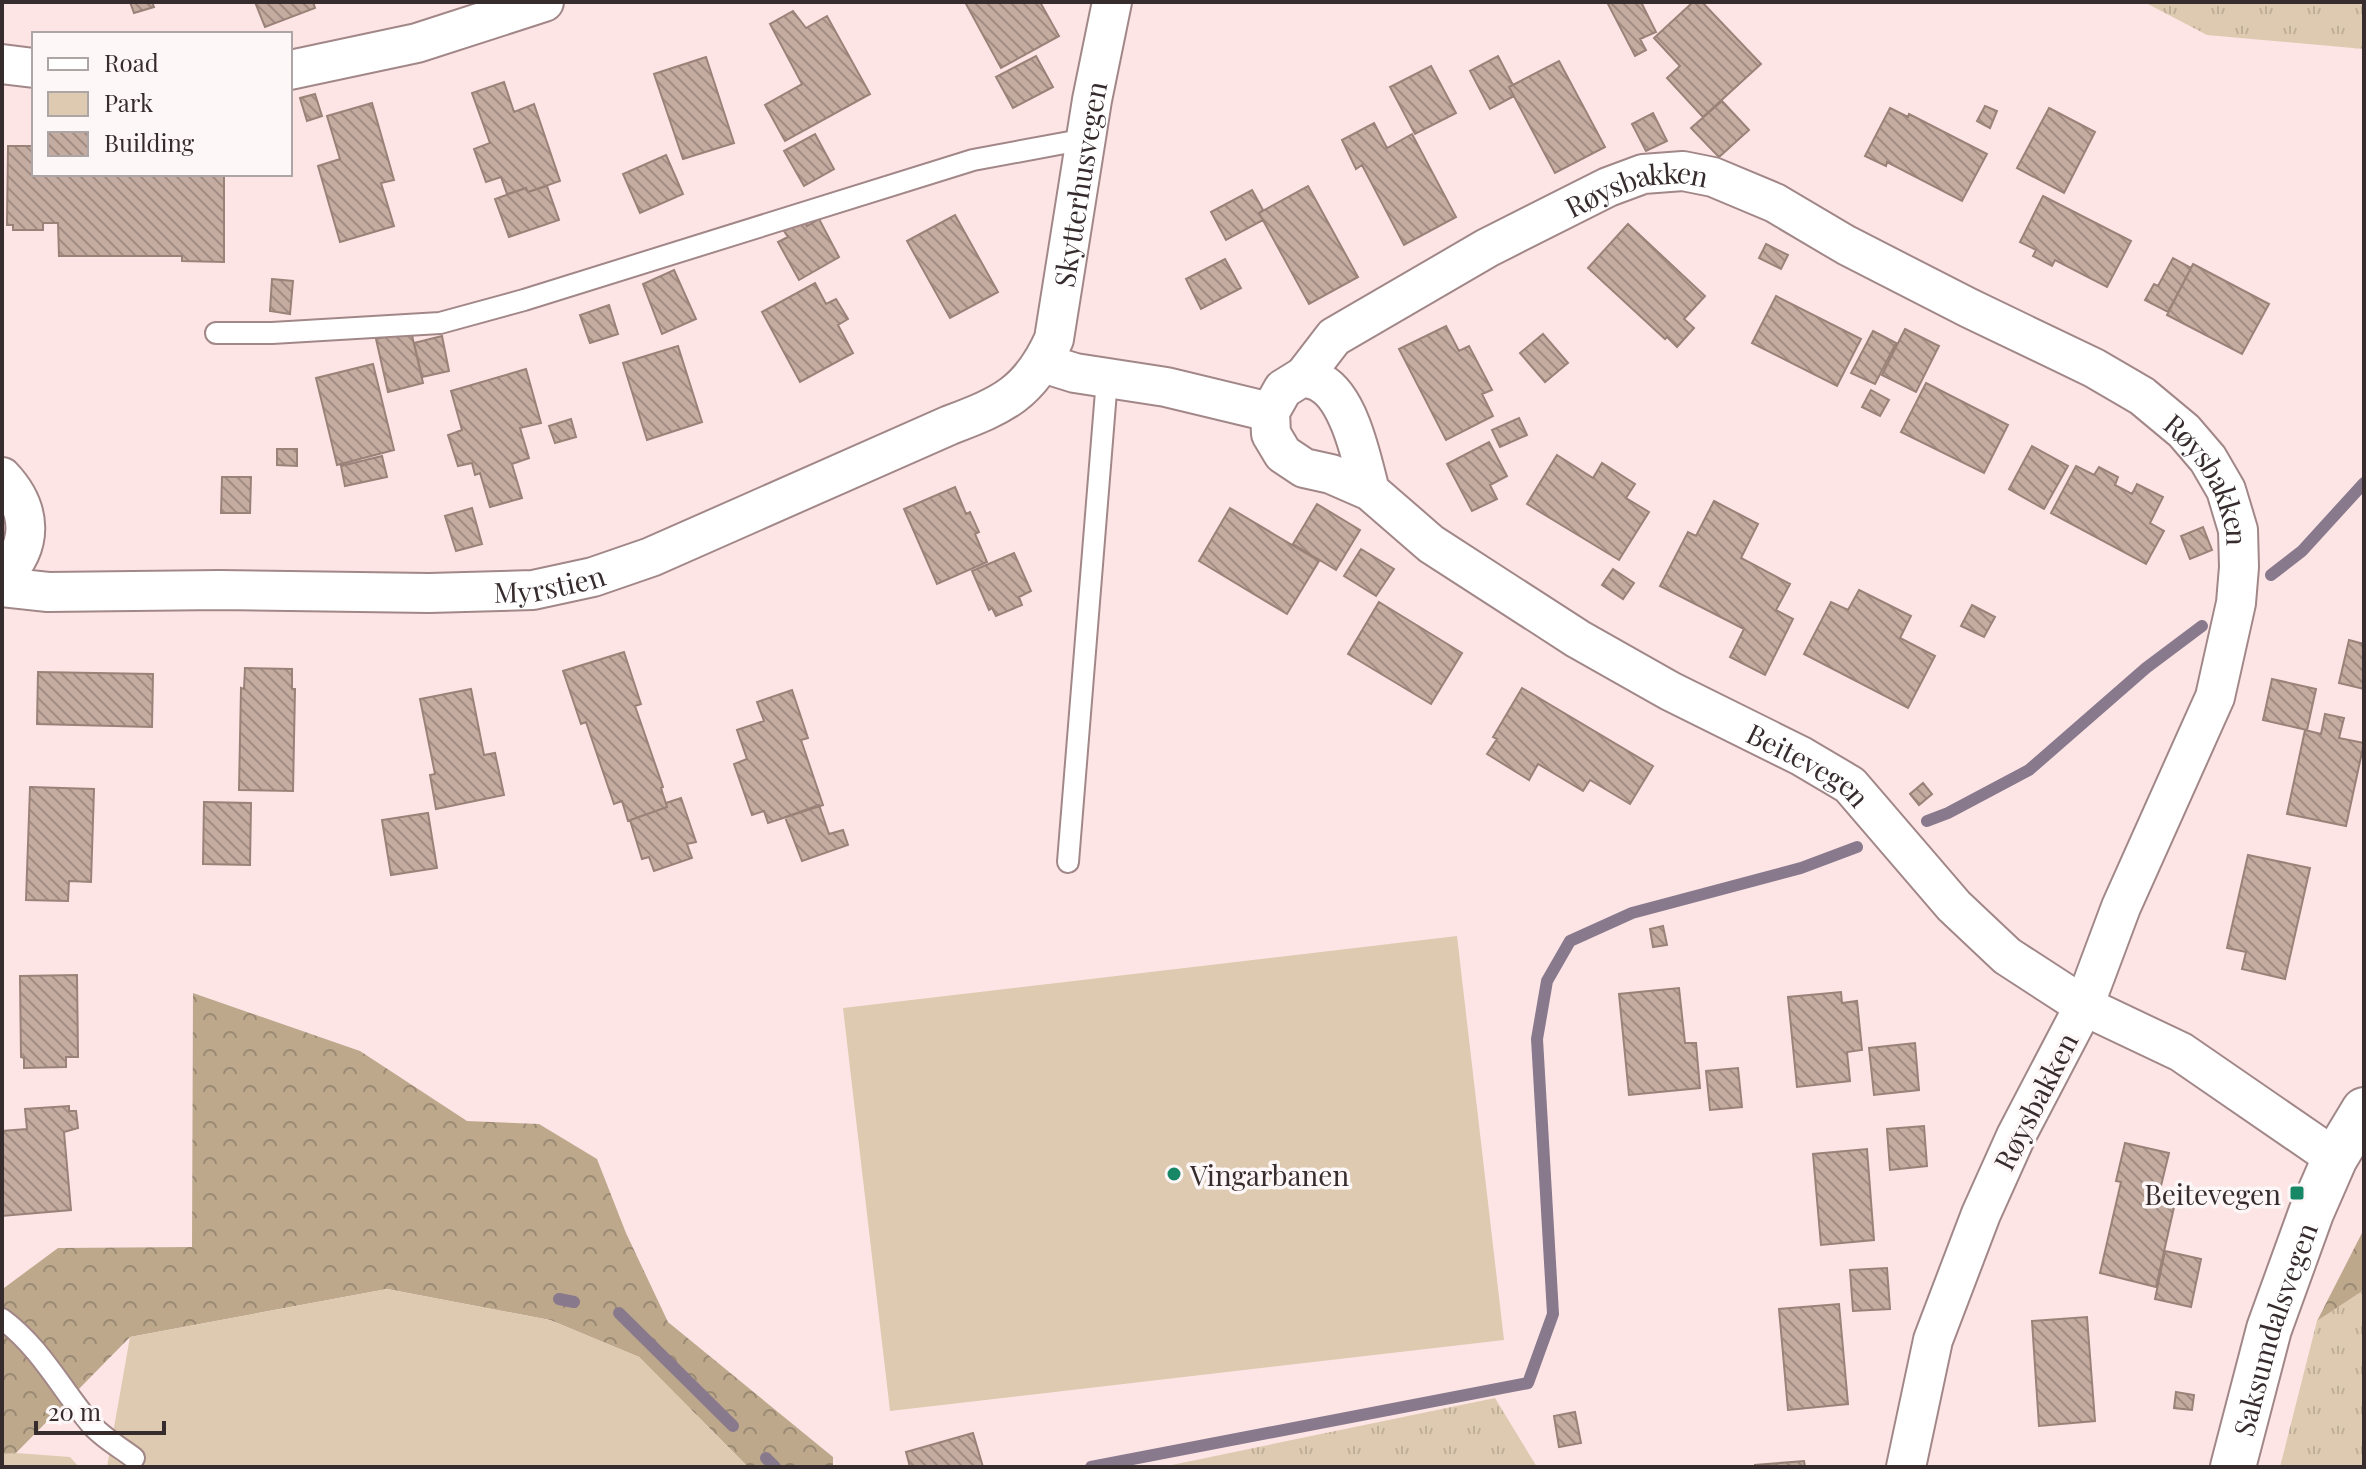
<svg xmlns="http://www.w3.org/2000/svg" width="2366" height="1469" font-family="'Playfair Display',serif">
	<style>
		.grass { fill: url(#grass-tufts) }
		.forest { fill: url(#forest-crowns) }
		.park { fill: #decab0 }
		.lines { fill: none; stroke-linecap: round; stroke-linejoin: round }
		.stream { stroke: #89798d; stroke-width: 12 }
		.building { fill: url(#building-back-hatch); stroke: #9a8278; stroke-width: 2 }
		.service-casing { stroke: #a28788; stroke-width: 24 }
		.minor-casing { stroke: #a28788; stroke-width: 42 }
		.secondary-casing { stroke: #a28788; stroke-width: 48 }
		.service { stroke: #fff; stroke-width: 20 }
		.minor { stroke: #fff; stroke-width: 38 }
		.secondary { stroke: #fff; stroke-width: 44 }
		.poi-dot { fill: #188765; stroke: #fdf7f7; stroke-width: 3 }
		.labels { text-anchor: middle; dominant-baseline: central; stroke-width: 7; stroke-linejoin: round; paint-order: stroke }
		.street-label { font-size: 28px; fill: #372c2d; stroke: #fdf7f7 }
		.poi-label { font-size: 28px; fill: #372c2d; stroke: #fdf7f7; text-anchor: start }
	</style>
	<defs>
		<pattern id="grass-tufts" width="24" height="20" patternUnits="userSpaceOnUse" patternTransform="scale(2)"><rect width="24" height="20" fill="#decab0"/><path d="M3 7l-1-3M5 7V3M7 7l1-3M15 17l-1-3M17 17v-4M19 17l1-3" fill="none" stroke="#bfae98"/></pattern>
		<pattern id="forest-crowns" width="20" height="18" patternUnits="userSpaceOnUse" patternTransform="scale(2)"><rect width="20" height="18" fill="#bda88c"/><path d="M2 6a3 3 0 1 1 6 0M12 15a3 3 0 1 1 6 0" fill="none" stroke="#9a8973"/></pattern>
		<pattern id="building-back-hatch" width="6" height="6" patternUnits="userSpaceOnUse" patternTransform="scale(2)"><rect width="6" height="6" fill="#c5aca0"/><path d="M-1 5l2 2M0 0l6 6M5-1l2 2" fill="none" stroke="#a18c83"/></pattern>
	</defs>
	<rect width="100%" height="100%" fill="#fde5e6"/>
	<path class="grass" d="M 2144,2 L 2364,2 L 2364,49 L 2207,35 Z
		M 2364,1290 L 2364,1467 L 2280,1467 L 2317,1321 Z
		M 1495,1398 L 1537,1467 L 1162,1467 Z
		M 16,1453 L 70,1457 L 79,1467 L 2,1467 L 2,1454 Z"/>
	<path class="forest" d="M 193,993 L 360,1051 L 467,1121 L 539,1124 L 597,1159 L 626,1233 L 668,1322 L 833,1457 L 833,1467 L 748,1467 L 639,1357 L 550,1320 L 387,1289 L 130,1337 L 16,1453 L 2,1454 L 4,1288 L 58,1248 L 192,1247 Z
		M 2364,1229 L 2364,1290 L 2317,1321 Z"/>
	<path class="park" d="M 1457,936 L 1504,1340 L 890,1411 L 843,1008 Z
		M 387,1289 L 550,1320 L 639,1357 L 748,1467 L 107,1467 L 130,1337 Z"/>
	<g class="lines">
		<path class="stream" d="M 2271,575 L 2302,551 L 2364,483
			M 1927,821 L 1948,813 L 2029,770 L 2146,668 L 2202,626
			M 559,1299 L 574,1302
			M 619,1313 L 733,1426
			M 766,1458 L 775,1467
			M 1091,1467 L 1528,1383 L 1553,1314 L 1537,1039 L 1547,981 L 1570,941 L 1632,913 L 1801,868 L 1857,847"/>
	</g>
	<path class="building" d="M 130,2 L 152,2 L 154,7 L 134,13 Z
		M 255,2 L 313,2 L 315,8 L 265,27 Z
		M 965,2 L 1040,2 L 1059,36 L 1001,68 Z
		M 1612,2 L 1641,2 L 1656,32 L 1640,39 L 1646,50 L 1635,56 L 1608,4 Z
		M 1693,2 L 1702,2 L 1761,64 L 1703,117 L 1667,78 L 1680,66 L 1654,38 Z
		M 793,11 L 806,28 L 827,16 L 870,94 L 785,141 L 765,105 L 802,84 L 770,24 Z
		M 1036,56 L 1053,87 L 1013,108 L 996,77 Z
		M 1498,56 L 1513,85 L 1509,87 L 1514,96 L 1490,109 L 1470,71 Z
		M 706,57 L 734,143 L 683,159 L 654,74 Z
		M 1559,61 L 1605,147 L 1555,173 L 1509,87 Z
		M 1431,66 L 1456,113 L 1415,134 L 1390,87 Z
		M 504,82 L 514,112 L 534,104 L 560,181 L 528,192 L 526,188 L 507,194 L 501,177 L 486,182 L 474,149 L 490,143 L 472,93 Z
		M 315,94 L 322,116 L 307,121 L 300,98 Z
		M 1722,101 L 1749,130 L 1719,157 L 1691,128 Z
		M 372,103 L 394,180 L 381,183 L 394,226 L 340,242 L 318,166 L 340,159 L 327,116 Z
		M 1985,106 L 1997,111 L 1990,128 L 1977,121 Z
		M 1890,108 L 1908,117 L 1909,114 L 1987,154 L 1962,201 L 1887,162 L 1886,166 L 1865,156 Z
		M 2049,108 L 2095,132 L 2064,193 L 2017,168 Z
		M 1653,113 L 1667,141 L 1646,151 L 1632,124 Z
		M 1374,123 L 1387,148 L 1412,134 L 1456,217 L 1404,245 L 1362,165 L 1356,169 L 1342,140 Z
		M 815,134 L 834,169 L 804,186 L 784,151 Z
		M 8,146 L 34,146 L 34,174 L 224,174 L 224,262 L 182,261 L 182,256 L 59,256 L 58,223 L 43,223 L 43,230 L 13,230 L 13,225 L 7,225 Z
		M 666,155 L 683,194 L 640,213 L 623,174 Z
		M 547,186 L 559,220 L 509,237 L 495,199 L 526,188 L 528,192 Z
		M 1308,186 L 1358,277 L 1309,304 L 1259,213 Z
		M 1252,190 L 1263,210 L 1259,213 L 1263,220 L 1226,240 L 1211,212 Z
		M 2043,196 L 2131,241 L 2107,287 L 2055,260 L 2052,266 L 2033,256 L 2036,250 L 2020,242 Z
		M 955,215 L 998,292 L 950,318 L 907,241 Z
		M 819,219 L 839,257 L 799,280 L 778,242 L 788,237 L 784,231 L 804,220 L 807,226 Z
		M 1628,224 L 1705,296 L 1684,319 L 1694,328 L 1677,347 L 1667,337 L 1665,339 L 1588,268 Z
		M 1766,244 L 1788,255 L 1781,269 L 1759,258 Z
		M 2173,258 L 2191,268 L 2168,312 L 2145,300 L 2154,284 L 2158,286 Z
		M 1225,259 L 1241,288 L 1201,309 L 1186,279 Z
		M 2193,264 L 2269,304 L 2242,354 L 2167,315 Z
		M 674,270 L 696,319 L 662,334 L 643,284 Z
		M 272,279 L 293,281 L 290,314 L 270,311 Z
		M 815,283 L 826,304 L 836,299 L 848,319 L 838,325 L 853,353 L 800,382 L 762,312 Z
		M 1776,296 L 1861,339 L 1837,386 L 1752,343 Z
		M 609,305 L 618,334 L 590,343 L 580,315 Z
		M 1446,326 L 1459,351 L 1469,346 L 1492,390 L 1482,394 L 1493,416 L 1446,440 L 1399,349 Z
		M 1905,329 L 1939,346 L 1916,392 L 1882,375 Z
		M 411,331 L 423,383 L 388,392 L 376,339 Z
		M 1873,331 L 1896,343 L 1875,384 L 1851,373 Z
		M 1543,334 L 1568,363 L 1545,382 L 1520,353 Z
		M 442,336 L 449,371 L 422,377 L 414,343 Z
		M 678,346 L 702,422 L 647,440 L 623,363 Z
		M 373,364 L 394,450 L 337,465 L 316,378 Z
		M 526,369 L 541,423 L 520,428 L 529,458 L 512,464 L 522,498 L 490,507 L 480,473 L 475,475 L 472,463 L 458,466 L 448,435 L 462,430 L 451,391 Z
		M 1926,383 L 2008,425 L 1984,473 L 1901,432 Z
		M 1871,390 L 1889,400 L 1880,416 L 1862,407 Z
		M 1519,418 L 1527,435 L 1500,447 L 1492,430 Z
		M 571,419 L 576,437 L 555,443 L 549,426 Z
		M 1489,442 L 1507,476 L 1490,485 L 1497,499 L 1472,511 L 1447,464 Z
		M 2032,446 L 2068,466 L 2044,509 L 2009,489 Z
		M 277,449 L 297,449 L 297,466 L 277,465 Z
		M 1557,455 L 1593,478 L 1602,463 L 1635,484 L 1626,498 L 1649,512 L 1619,560 L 1527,504 Z
		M 382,456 L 387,477 L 345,486 L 341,466 Z
		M 2076,466 L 2094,475 L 2099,467 L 2118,477 L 2115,485 L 2132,494 L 2137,484 L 2163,497 L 2150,523 L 2164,531 L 2146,564 L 2051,513 Z
		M 222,477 L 251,477 L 250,513 L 221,513 Z
		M 955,487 L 966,514 L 970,512 L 979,532 L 975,534 L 987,562 L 937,584 L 904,509 Z
		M 1714,501 L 1758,524 L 1741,558 L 1790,584 L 1776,610 L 1793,619 L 1765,675 L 1730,657 L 1744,629 L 1660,586 L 1688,532 L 1696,536 Z
		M 1317,504 L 1360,530 L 1336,570 L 1293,544 Z
		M 472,508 L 482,544 L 456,551 L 445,516 Z
		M 1230,508 L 1319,561 L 1287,614 L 1199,561 Z
		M 2203,527 L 2212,550 L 2190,559 L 2181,536 Z
		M 1361,549 L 1394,569 L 1376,596 L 1344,576 Z
		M 1014,553 L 1031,591 L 1019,597 L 1022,605 L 996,616 L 992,608 L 989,610 L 972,571 Z
		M 1613,569 L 1634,583 L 1623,599 L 1602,585 Z
		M 1859,590 L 1911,616 L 1900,638 L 1935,656 L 1908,708 L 1804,654 L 1831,602 L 1848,610 Z
		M 1379,602 L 1462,653 L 1431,704 L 1348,654 Z
		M 1972,605 L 1995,617 L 1984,637 L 1961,626 Z
		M 2349,640 L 2364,644 L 2364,689 L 2339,683 Z
		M 624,652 L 641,704 L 635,706 L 663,787 L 661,788 L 667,807 L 628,821 L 622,801 L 614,804 L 586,722 L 581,724 L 563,671 Z
		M 245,668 L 292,669 L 292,689 L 295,689 L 293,791 L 239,790 L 241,688 L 244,689 Z
		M 38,672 L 153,674 L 152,727 L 37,724 Z
		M 2272,679 L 2316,689 L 2307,730 L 2263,720 Z
		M 1522,688 L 1653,766 L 1630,804 L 1590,780 L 1583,791 L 1538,764 L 1529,780 L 1487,754 L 1497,739 L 1493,737 Z
		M 471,689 L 484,755 L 495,753 L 504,795 L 436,809 L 430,775 L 435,774 L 420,699 Z
		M 792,690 L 808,738 L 801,740 L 823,805 L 768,823 L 764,811 L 752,815 L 734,764 L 747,759 L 737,730 L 764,721 L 757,702 Z
		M 2325,714 L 2344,718 L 2339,738 L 2364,743 L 2346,826 L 2287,814 L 2305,730 L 2321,734 Z
		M 1923,783 L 1932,794 L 1919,805 L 1910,794 Z
		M 30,787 L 94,789 L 91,882 L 69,881 L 68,901 L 26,900 Z
		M 681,798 L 696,842 L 687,844 L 692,858 L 654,871 L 649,857 L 642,859 L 630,820 L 667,807 L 666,803 Z
		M 204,802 L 251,803 L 250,865 L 203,864 Z
		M 819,805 L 829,834 L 843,830 L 848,845 L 802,861 L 785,817 Z
		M 428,813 L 437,868 L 391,875 L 382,820 Z
		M 2248,855 L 2310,868 L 2285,979 L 2242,969 L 2246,952 L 2227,948 Z
		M 1663,926 L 1667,945 L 1653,947 L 1650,929 Z
		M 77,975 L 78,1057 L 66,1057 L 66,1067 L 24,1068 L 24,1058 L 21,1057 L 20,976 Z
		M 1679,988 L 1685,1043 L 1696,1043 L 1700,1088 L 1629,1095 L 1619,994 Z
		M 1841,992 L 1842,1003 L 1857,1001 L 1862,1050 L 1847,1052 L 1850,1081 L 1797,1087 L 1788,997 Z
		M 1915,1043 L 1919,1090 L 1874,1095 L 1869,1048 Z
		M 1738,1068 L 1742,1107 L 1710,1110 L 1706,1071 Z
		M 69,1106 L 69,1111 L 76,1111 L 78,1128 L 64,1132 L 71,1210 L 2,1216 L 2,1131 L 27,1129 L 25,1109 Z
		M 1924,1126 L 1927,1166 L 1890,1170 L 1887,1129 Z
		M 2125,1143 L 2169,1153 L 2160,1190 L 2177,1194 L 2156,1287 L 2100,1273 L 2121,1182 L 2116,1181 Z
		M 1867,1149 L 1874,1240 L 1821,1245 L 1813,1154 Z
		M 2165,1251 L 2201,1259 L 2191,1307 L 2155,1299 Z
		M 1887,1268 L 1890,1309 L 1853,1311 L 1850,1270 Z
		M 1839,1304 L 1848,1404 L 1788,1410 L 1779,1309 Z
		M 2087,1317 L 2095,1421 L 2039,1426 L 2032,1321 Z
		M 2176,1392 L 2194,1395 L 2192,1410 L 2174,1408 Z
		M 1575,1412 L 1581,1443 L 1559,1447 L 1554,1416 Z
		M 973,1433 L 983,1467 L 910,1467 L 906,1452 Z
		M 1804,1461 L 1805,1467 L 1755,1467 L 1755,1465 Z"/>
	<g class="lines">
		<g class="service-casing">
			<path id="service" d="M 216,333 L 272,333 L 440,323 L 524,300 L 973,160 L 1086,139
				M 1068,862 L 1107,379
				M 2,1319 C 40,1347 60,1387 90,1423 C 101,1437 120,1447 134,1458"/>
		</g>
		<g class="minor-casing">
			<g id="minor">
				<path d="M 2,64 L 34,68"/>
				<path d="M 290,70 L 417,43 L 544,2"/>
				<path d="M 1043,363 L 1075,373 L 1166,387 L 1270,412"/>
				<path id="s1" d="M 1304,376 L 1334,337 L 1487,248 L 1608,187 L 1643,174 L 1683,171 L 1713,177 L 1775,203 L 1846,245 L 1969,308 L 2094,368 L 2142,396 L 2184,431 L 2208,459 L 2226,490 L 2238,530 L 2239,567 L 2236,603 L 2215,697 L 2121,907 L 2084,1006 L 2016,1136 L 1981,1214 L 1933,1340 L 1906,1467"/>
				<path d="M 2,477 C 32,509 34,546 2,577"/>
				<path id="s2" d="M 1370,491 C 1362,461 1350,399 1321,383 C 1316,380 1309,379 1304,376 L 1283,389 L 1270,412 L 1271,434 L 1283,454 L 1304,468 L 1331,474 L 1370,491 L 1431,544 L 1578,639 L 1670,691 L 1801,756 L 1850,785 L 1954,906 L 2007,956 L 2084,1006 L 2181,1052 L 2335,1158"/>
				<path id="s3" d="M 2,587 L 48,592 L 219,590 L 429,593 L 533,590 L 593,577 L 651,557 L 950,425 C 1003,405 1030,393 1054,339 L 1092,100 L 1112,2"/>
			</g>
		</g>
		<g class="secondary-casing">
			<g id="secondary">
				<path id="s4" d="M 2233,1467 L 2269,1329 L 2311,1213 L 2335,1158 L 2364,1110"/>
			</g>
		</g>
		<use href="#service" class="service"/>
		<use href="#minor" class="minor"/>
		<use href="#secondary" class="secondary"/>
	</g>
	<g class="poi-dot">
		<circle cx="1174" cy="1174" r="8"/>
		<rect x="2289" y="1185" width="16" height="16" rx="4"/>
	</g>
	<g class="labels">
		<g class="street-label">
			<text stroke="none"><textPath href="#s3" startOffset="1278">Skytterhusvegen</textPath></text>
			<text stroke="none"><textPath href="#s1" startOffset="390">Røysbakken</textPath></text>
			<text stroke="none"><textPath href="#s1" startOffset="1062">Røysbakken</textPath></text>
			<text stroke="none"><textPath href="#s3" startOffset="548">Myrstien</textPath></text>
			<text stroke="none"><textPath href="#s2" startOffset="850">Beitevegen</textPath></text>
			<text transform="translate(2035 1101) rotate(-63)">Røysbakken</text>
			<text stroke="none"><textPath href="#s4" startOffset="144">Saksumdalsvegen</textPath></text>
		</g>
		<g class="poi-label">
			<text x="1190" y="1174">Vingarbanen</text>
			<text x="2281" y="1193" text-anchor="end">Beitevegen</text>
		</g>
	</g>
	<rect width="2366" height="1469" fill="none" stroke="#372c2d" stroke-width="8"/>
	<rect x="32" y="32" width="260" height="144" fill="#fdf7f7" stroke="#aea6a6" stroke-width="2"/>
	<rect x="48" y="58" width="40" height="12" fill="#ffffff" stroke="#aea6a6" stroke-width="2"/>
	<text x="104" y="72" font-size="24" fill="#372c2d">Road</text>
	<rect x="48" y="92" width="40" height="24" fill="#decab0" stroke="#aea6a6" stroke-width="2"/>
	<text x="104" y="112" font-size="24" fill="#372c2d">Park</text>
	<rect x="48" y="132" width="40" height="24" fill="url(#building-back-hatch)" stroke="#aea6a6" stroke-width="2"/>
	<text x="104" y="152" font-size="24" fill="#372c2d">Building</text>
	<path d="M36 1421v12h128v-12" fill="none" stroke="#372c2d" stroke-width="4"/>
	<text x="48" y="1421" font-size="24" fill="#372c2d" stroke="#fdf7f7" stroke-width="6" paint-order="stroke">20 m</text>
</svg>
